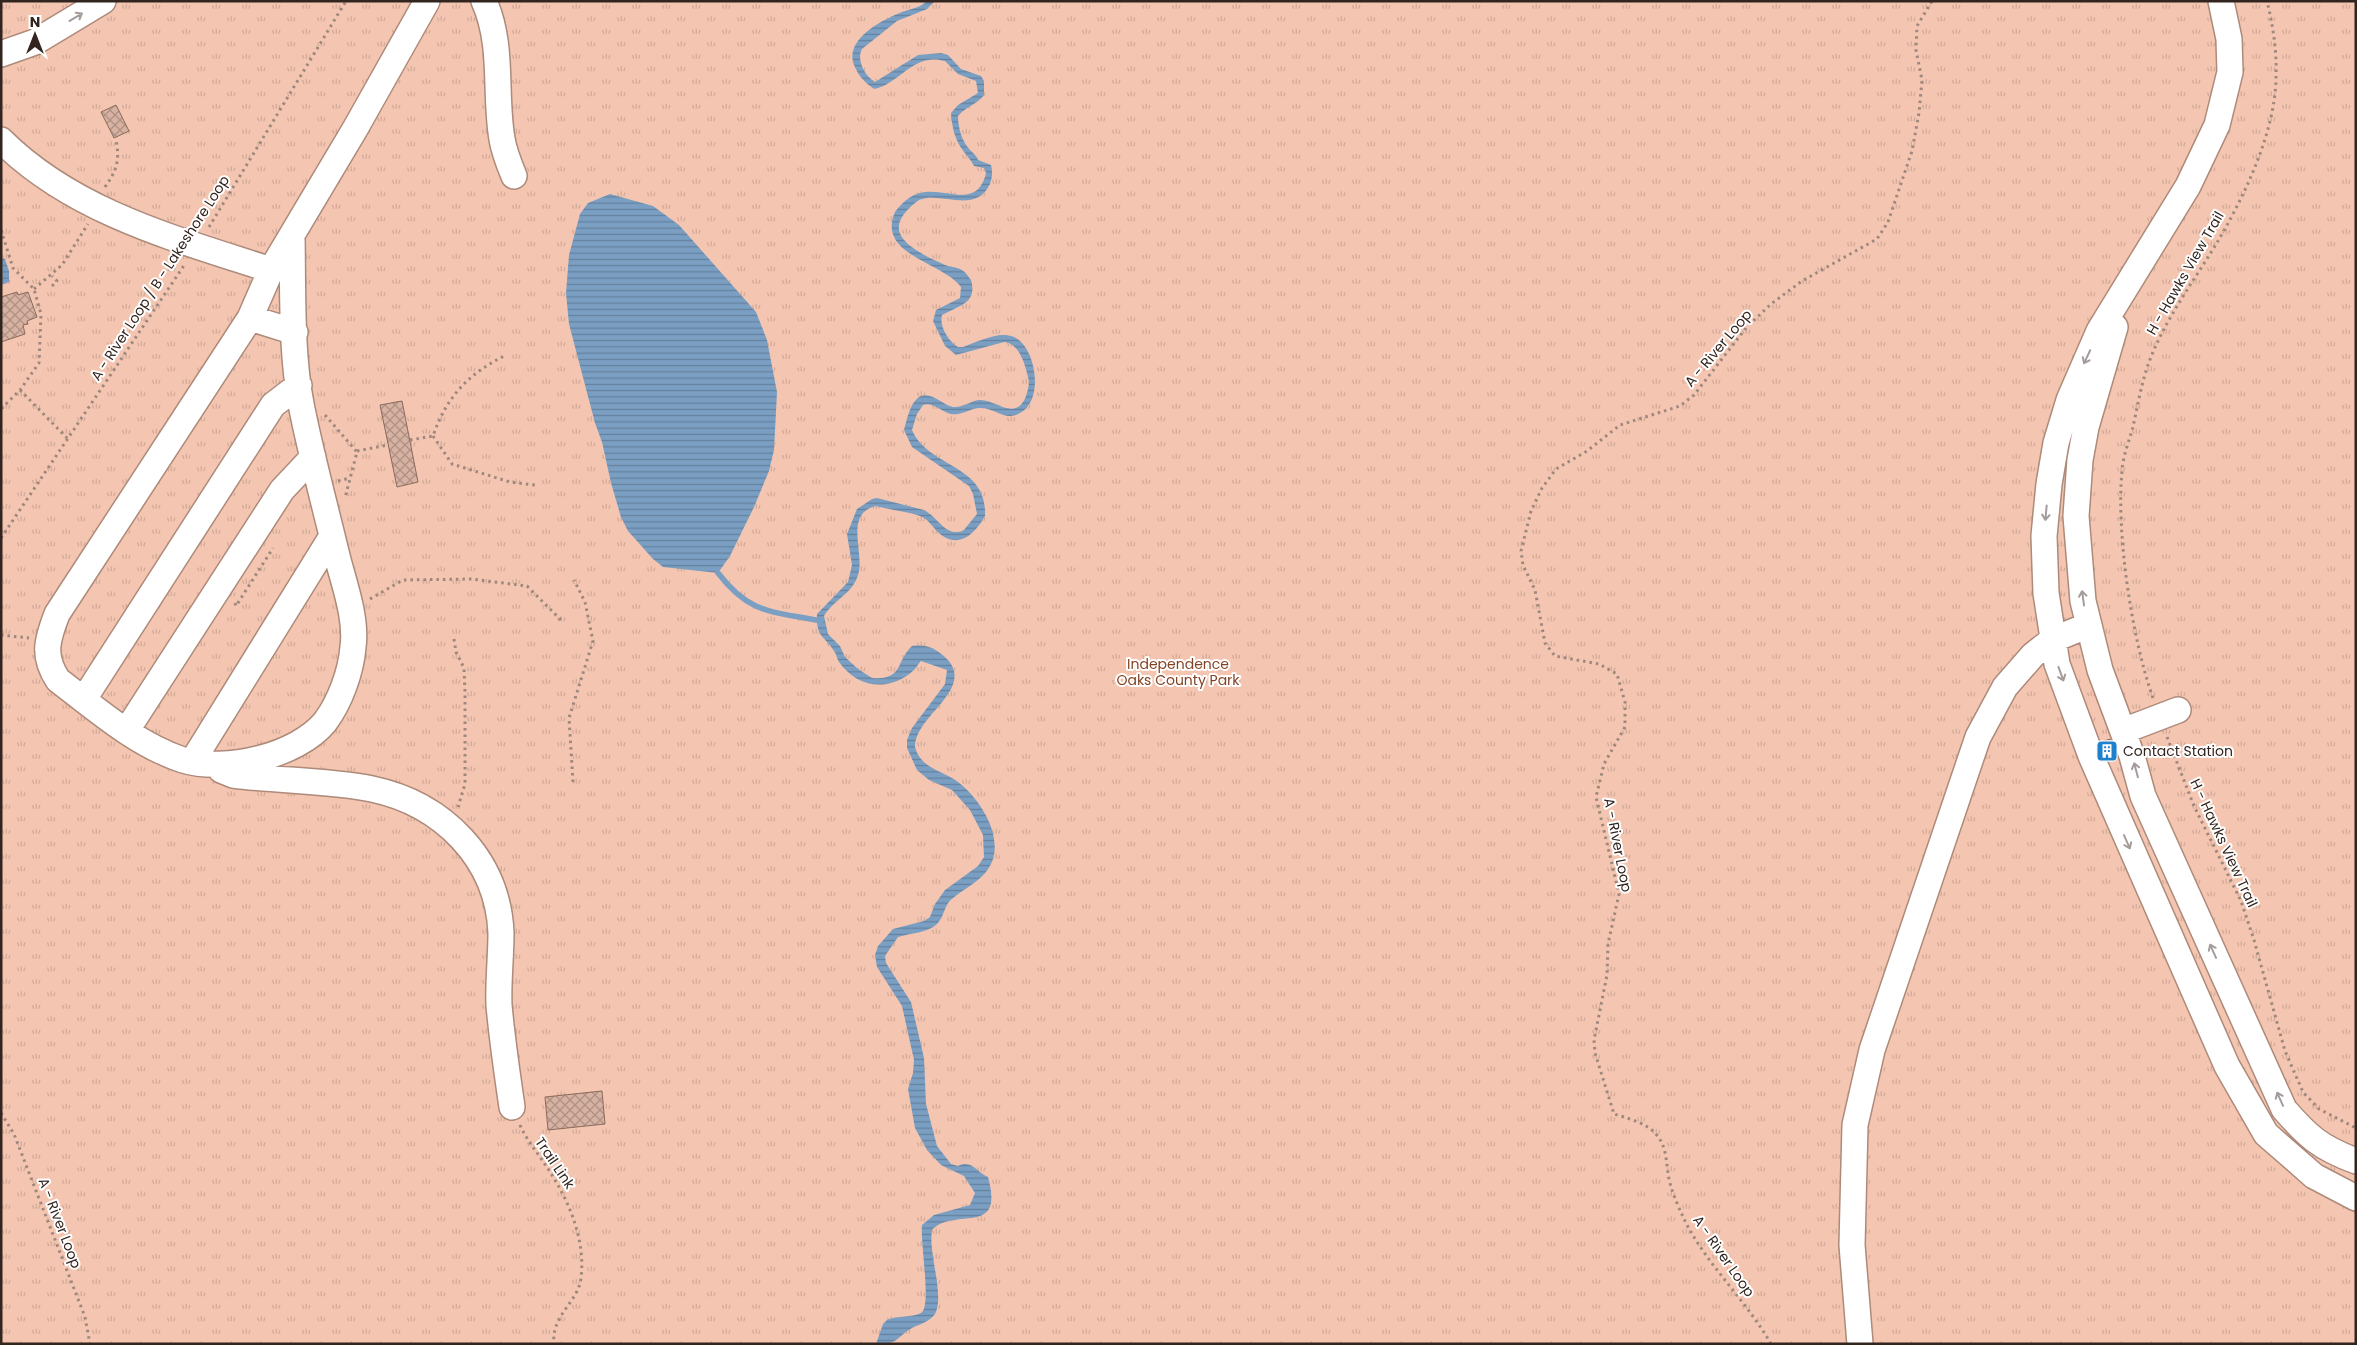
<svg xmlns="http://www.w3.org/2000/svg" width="2357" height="1345" font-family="Poppins,sans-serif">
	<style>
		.park { fill: url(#park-tufts) }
		.water { fill: url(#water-rules) }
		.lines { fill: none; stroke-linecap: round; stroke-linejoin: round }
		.stream { stroke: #7a9fc3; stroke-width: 5.5 }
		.building { fill: url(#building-cross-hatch); stroke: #8b6a5b }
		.minor-casing { stroke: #ad8a7a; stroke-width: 28 }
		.path { stroke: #9e877d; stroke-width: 3; stroke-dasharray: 2.5 4; stroke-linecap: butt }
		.minor { stroke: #fff; stroke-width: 25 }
		.oneway { stroke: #a39c9a }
		.labels { text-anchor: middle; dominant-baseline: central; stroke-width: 4; stroke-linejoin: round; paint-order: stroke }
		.street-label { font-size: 14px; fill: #32241e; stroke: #fff }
		.park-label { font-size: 14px; fill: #834425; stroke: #fff }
		.poi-label { font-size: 14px; fill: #32241e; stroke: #fff; text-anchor: start }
	</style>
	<defs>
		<pattern id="park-tufts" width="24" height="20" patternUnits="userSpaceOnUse" patternTransform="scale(1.25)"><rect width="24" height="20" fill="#f4c6b1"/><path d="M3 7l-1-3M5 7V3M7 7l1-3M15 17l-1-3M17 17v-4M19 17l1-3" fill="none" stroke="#d2aa98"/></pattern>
		<pattern id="water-rules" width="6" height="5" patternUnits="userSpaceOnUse" patternTransform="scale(1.25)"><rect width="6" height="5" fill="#7a9fc3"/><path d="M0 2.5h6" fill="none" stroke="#65819e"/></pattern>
		<pattern id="building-cross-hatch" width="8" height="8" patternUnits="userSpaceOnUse" patternTransform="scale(1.25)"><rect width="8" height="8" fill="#d7b2a2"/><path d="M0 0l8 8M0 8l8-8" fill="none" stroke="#af9183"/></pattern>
	</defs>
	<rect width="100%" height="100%" fill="#fdded1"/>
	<path class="park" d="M 1,1 L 2356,1 L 2356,1344 L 1,1344 Z"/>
	<path class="water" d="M 927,1 L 935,1 L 927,9 L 897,21 L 862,49 C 856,60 865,76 875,82 L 918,55 L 941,53 L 948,55 L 961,69 L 981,76 L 984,81 L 984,95 C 978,104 965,107 958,116 C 958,128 962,142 971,151 C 975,155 976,155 978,160 L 991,165 C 993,172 992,178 990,184 C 975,215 942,191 919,200 C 875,232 912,250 945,265 C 950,267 955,267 960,269 C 965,271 968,276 971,280 C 978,304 957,306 942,315 C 939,326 948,341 958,347 L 963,347 C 977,342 997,332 1011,336 C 1035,342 1046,399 1020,413 C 1005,422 996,408 980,408 C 970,408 962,416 951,414 C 942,412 932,401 923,405 L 917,414 L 912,430 C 928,468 988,464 985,516 C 975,534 958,550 939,533 C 933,528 929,520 922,517 C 912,512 889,510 876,506 C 845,513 863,550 859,571 C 855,593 835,598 824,616 L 828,634 L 840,646 L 845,657 L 858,669 L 872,678 C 904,680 895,662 912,646 C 927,644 935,648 946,658 C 977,689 914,716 915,747 C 921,769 942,770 958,782 C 982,800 1009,844 986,872 C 978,882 964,889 953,898 C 944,904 945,916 937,924 C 928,933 910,933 898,937 L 885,956 L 886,963 L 911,1002 L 924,1058 L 926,1104 L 937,1146 L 951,1164 L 958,1166 C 972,1159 976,1172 988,1177 C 1005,1238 954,1206 932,1230 C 928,1253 945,1296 935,1314 C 929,1322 920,1324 912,1328 C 894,1339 899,1344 876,1344 L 883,1324 L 887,1320 C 897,1315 912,1318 921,1313 C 932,1307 920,1243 922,1225 L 934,1215 L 970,1205 L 975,1193 L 964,1176 L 941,1165 L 927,1150 L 915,1128 L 908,1089 L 913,1073 L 914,1060 L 902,1006 L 877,967 L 875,955 L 878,946 L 893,929 L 924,921 L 930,917 L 935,904 L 945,890 L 978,866 L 984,857 L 983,835 L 970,810 L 952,790 L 929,780 L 917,770 L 907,748 L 907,740 L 912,728 L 945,684 L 947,670 L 921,661 C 918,664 917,667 914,670 C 890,692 858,689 839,662 C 837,659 837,655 834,651 C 824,635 816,638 817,614 L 848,582 L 852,565 L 847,534 L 857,509 L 872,499 L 877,498 L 924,510 C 938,517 945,537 963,531 L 977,514 L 973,494 L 969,486 L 912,447 L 904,430 C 907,420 910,401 921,396 C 932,392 943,405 953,407 C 963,408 970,401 979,400 C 994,398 1016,423 1026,396 C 1028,390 1030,383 1028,377 C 1025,364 1019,343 1004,342 L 956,355 L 945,346 L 933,321 L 936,310 L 960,298 L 961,287 C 943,262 876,255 895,212 C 901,204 910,195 920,193 C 945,186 977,211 986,173 L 984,168 L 974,166 C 971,160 968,157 964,152 C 955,140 952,128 951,113 L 958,105 L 978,93 L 976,81 L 958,74 L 945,61 C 913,52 900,84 874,89 C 864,82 858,75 854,65 C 844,39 882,20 902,12 C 910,9 920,8 927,1 Z
		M 610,194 L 653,206 L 679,225 L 756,312 L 767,340 L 777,392 L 774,450 L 769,471 L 754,507 L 730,556 L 718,573 L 663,567 L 653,559 L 628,531 L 621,517 L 611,483 L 602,442 L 595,423 L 569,324 L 566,293 L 569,255 L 580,214 L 588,203 Z
		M 1,258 L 5,259 L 9,271 L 9,282 L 1,285 Z"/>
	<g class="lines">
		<path class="stream" d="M 718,573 C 751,616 774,611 821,621"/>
	</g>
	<path class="building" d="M 116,105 L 129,131 L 114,138 L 101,112 Z
		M 17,292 L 18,295 L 28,292 L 37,317 L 27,321 L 28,324 L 23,325 L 25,334 L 1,342 L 1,297 Z
		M 402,401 L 418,482 L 397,487 L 380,405 Z
		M 2110,739 L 2117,757 L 2108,760 L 2101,742 Z
		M 602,1091 L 605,1124 L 548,1130 L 545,1097 Z"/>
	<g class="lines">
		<g class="minor-casing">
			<path id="minor" d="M 484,1 C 504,46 494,93 502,139 C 504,152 509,164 514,176
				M 2221,1 L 2229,39 L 2230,72 L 2217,125 L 2188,186 L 2099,331 L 2069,400 L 2056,443 L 2049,484 L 2044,536 L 2046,593 L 2057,664 L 2091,756 L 2227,1066 L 2266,1134 L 2314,1176 L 2356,1198
				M 1,54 L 35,42 L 103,1
				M 1,140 C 73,212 176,239 271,270
				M 292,235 C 293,288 291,353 301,404 C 311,455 325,506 337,556 C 344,584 357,618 353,647 C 351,672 340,702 325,722 C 297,756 225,773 183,760 C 137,745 96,709 58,680 C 42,656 47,640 57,614 L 250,318 L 271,270 L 355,129 L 427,1
				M 250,318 L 295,332
				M 2115,327 L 2086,427 L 2080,460 L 2076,516 L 2083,601 L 2100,670 L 2132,756 L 2143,796 L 2284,1109 C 2308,1137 2321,1148 2356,1161
				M 84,699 L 273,405 L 299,385
				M 127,730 L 282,490 L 313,457
				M 2123,731 L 2178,710
				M 192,762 L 332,536
				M 221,770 L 233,775 C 279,781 327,780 372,789 C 443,804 498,859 501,933 C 501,957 498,982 499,1005 C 502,1039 507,1073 512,1107
				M 1860,1344 L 1852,1245 L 1855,1125 L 1872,1050 L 1978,737 L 2005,687 L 2033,655 L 2052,640 L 2089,625"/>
		</g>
		<path class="path" d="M 105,187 C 117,170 120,160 116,140
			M 209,227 L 346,1
			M 1,230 L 13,268 L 34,289 L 41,314 L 39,363 L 20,390 L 1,409
			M 52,286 L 57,281 L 52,276
			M 34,289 L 62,265 L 88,224
			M 20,390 L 68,439
			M 325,415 L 357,452 L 345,498
			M 433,436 L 452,464 L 510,482 L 535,485
			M 410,440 L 433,436 C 447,396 468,374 506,355
			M 357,451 L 388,445
			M 338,481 L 350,478
			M 1,538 L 185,264
			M 370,599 L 403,580 L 471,579 L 527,586 L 563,622
			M 235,603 L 236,606 L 273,548
			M 1,635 L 29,638
			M 454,639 L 456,652 L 464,668 L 465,692 L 465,784 L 458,807
			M 2153,698 C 2132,639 2116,534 2122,471 C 2123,456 2129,441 2133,427 C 2138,404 2142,379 2151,357 C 2167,317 2193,282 2215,246 C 2243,199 2276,132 2276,76 C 2277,51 2273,26 2267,1
			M 2167,737 L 2194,806 L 2241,901 L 2254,940 L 2285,1051 L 2303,1092 L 2319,1109 L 2356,1128
			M 573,782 L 569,718 L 593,641 L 585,602 L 574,580
			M 1,1113 L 14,1134 L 85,1317 L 90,1344
			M 520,1125 C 526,1139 534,1148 542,1160 C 566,1194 586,1236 581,1278 C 578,1303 551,1315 554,1344
			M 1771,1344 C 1746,1300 1706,1264 1684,1219 C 1679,1208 1673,1195 1670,1183 C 1665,1165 1669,1148 1655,1133 C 1646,1123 1627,1118 1614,1114 L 1595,1053 L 1594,1040 L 1607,975 L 1608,944 L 1619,894 L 1596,797 L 1604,764 L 1625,727 L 1625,702 L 1617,674 L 1599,664 L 1555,656 L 1545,643 L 1535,590 L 1523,565 L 1521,551 L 1531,511 L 1542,488 L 1556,469 L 1587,451 L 1620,425 L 1680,406 L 1694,395 L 1746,328 L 1771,304 L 1802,281 L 1877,239 L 1888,222 L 1912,151 L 1919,113 L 1922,80 L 1916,50 L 1917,26 L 1932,1"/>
		<use href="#minor" class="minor"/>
	</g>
	<defs><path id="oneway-shaft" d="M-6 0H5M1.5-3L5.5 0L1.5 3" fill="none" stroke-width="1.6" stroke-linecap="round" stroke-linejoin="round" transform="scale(1.25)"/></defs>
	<g class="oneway">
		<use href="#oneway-shaft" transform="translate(76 17) rotate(-31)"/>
		<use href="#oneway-shaft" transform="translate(2087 357) rotate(115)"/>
		<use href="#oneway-shaft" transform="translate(2046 513) rotate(95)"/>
		<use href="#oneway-shaft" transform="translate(2083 598) rotate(-98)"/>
		<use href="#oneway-shaft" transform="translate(2061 674) rotate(70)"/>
		<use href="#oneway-shaft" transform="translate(2136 770) rotate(-105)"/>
		<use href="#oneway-shaft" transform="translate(2127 842) rotate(66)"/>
		<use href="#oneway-shaft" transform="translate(2213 951) rotate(-114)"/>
		<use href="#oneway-shaft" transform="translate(2280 1099) rotate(-114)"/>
	</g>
	<defs>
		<g id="building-square" transform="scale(1.125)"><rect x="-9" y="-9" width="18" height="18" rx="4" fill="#1f80cc" stroke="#fff"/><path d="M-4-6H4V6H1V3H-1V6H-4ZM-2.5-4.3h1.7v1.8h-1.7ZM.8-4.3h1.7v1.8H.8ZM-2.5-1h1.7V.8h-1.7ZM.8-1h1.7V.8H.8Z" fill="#fff"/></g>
	</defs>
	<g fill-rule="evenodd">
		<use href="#building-square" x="2107" y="751"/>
	</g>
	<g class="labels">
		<g class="street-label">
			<text transform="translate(2185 273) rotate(-60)">H - Hawks View Trail</text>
			<text transform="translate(160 278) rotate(-57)">A - River Loop / B - Lakeshore Loop</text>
			<text transform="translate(1718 348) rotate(-50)">A - River Loop</text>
			<text transform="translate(2224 843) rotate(65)">H - Hawks View Trail</text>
			<text transform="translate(1618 845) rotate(79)">A - River Loop</text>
			<text transform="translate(555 1163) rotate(56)">Trail Link</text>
			<text transform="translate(60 1223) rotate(69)">A - River Loop</text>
			<text transform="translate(1724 1256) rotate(55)">A - River Loop</text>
		</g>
		<g class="park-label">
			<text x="1178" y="664">Independence<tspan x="1178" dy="16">Oaks County Park</tspan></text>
		</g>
		<g class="poi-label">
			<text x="2123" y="751">Contact Station</text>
		</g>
	</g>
	<rect width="2357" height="1345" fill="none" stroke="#32241e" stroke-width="5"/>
	<g transform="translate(35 35)" stroke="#ffffff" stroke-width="4" paint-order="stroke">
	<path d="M0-4L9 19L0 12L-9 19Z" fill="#32241e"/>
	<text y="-8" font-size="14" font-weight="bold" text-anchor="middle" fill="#32241e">N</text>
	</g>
</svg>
